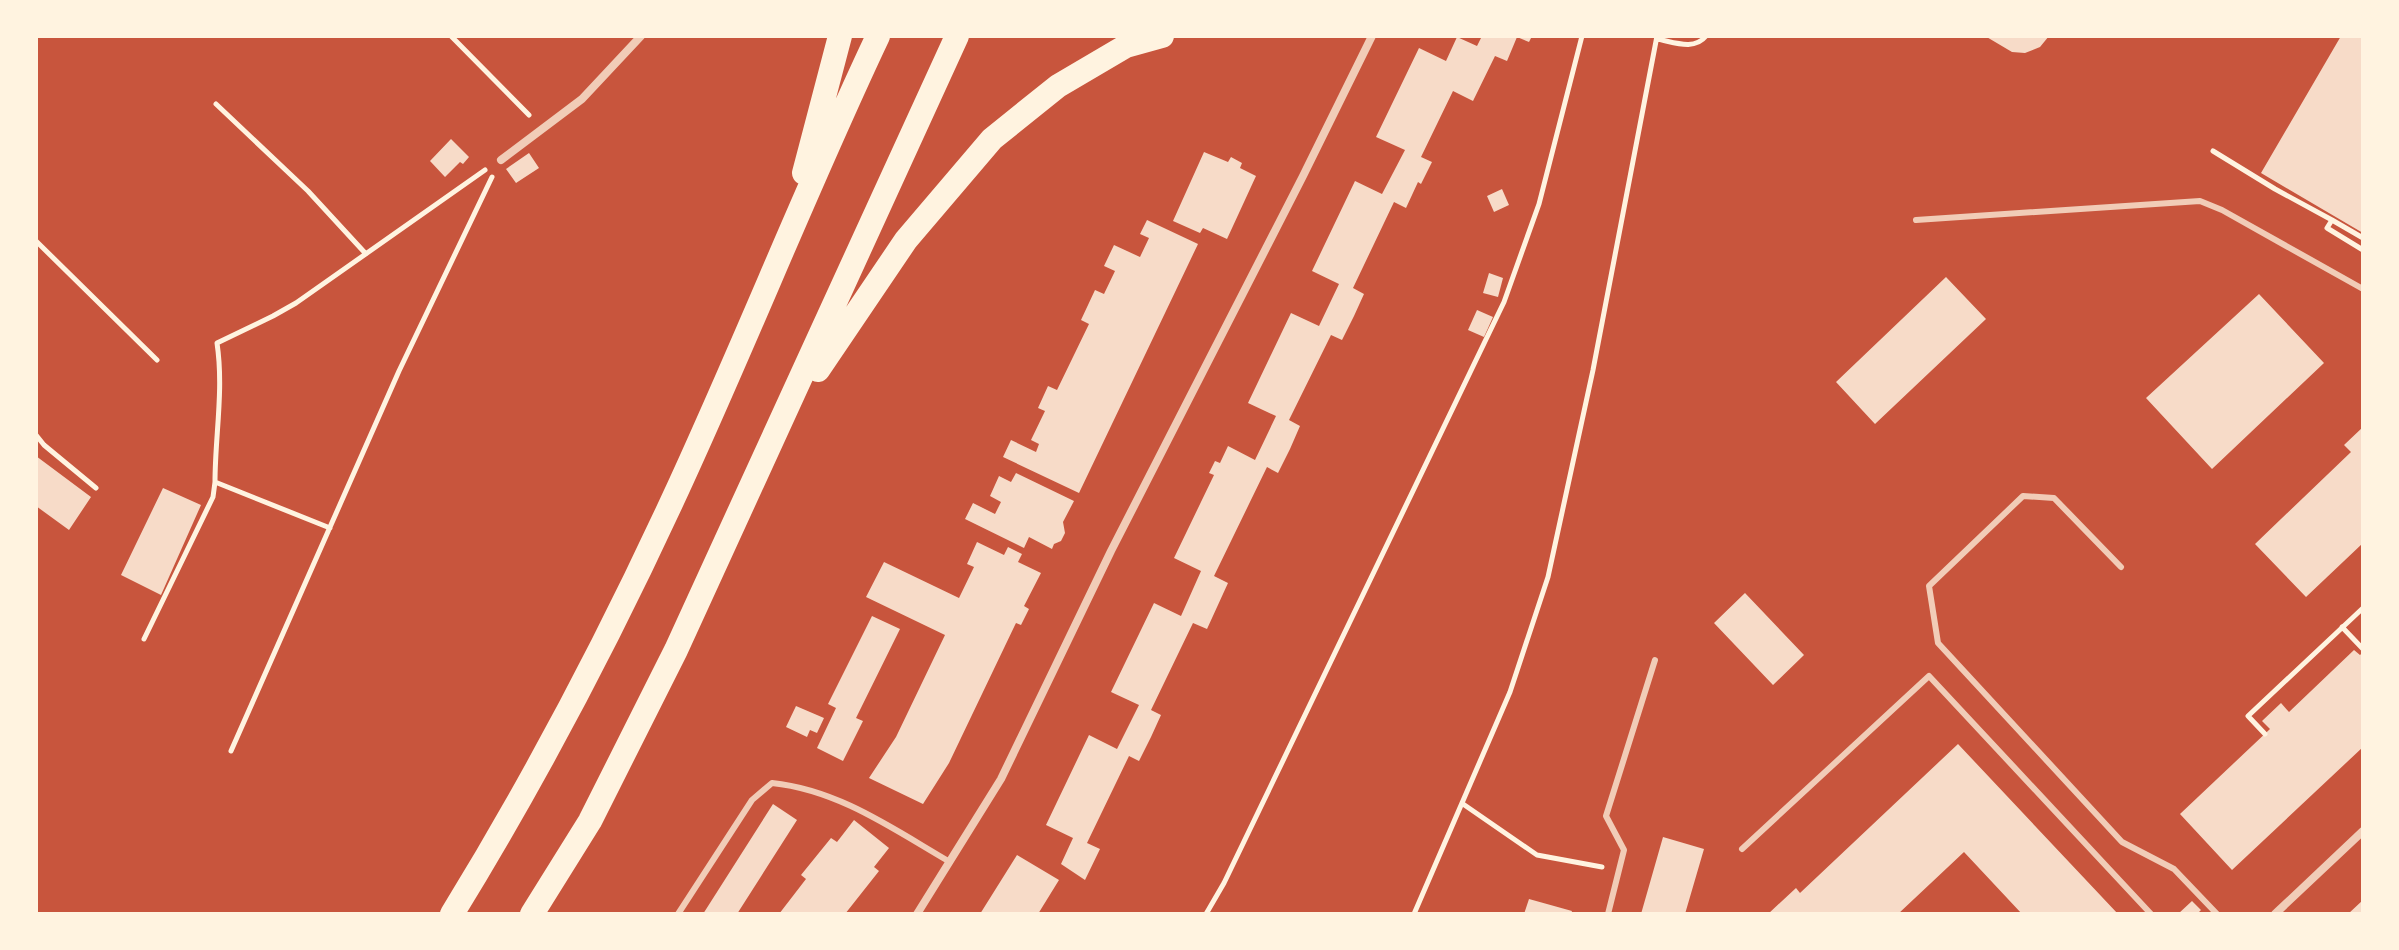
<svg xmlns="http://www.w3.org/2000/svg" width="2399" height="950" font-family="Overpass,sans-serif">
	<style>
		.building { fill: #f7dbc8 }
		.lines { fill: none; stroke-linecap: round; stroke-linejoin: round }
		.path { stroke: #fff3e0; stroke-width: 5 }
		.service { stroke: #f1ccb7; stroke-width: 6 }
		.minor { stroke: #f1ccb7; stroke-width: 8 }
		.motorway { stroke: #fff3e0; stroke-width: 24 }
	</style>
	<rect width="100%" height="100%" fill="#c8553d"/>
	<path class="building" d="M 1482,36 L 1532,36 L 1529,42 L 1517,37 L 1507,61 L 1495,56 L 1473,101 L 1453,91 L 1421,157 L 1432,162 L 1421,184 L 1418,182 L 1406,208 L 1394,202 L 1353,288 L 1364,294 L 1354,316 L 1342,340 L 1331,335 L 1289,420 L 1300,426 L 1290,449 L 1278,473 L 1267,467 L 1214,576 L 1228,583 L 1207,629 L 1193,623 L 1151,710 L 1161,715 L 1151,737 L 1139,761 L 1129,756 L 1087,843 L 1100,849 L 1085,880 L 1061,864 L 1073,838 L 1046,825 L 1089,735 L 1117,749 L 1139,705 L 1111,692 L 1154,603 L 1181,616 L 1201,571 L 1174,558 L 1214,475 L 1209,473 L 1215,461 L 1220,463 L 1228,446 L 1255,460 L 1276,416 L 1248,403 L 1291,313 L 1319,326 L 1339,284 L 1312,271 L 1355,181 L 1382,194 L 1405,150 L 1376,137 L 1419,48 L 1446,61 L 1457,37 L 1477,46 Z
		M 1985,36 L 2049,36 L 2040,47 L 2025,53 L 2012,52 Z
		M 2341,36 L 2363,36 L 2363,233 L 2261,173 Z
		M 451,139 L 469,157 L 463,164 L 460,162 L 445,177 L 430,161 Z
		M 1204,152 L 1228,162 L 1231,157 L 1242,163 L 1240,168 L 1256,176 L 1227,239 L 1203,228 L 1200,233 L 1173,221 Z
		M 529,153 L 539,168 L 516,183 L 506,169 Z
		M 1502,189 L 1509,205 L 1494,212 L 1487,196 Z
		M 1147,220 L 1198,244 L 1079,493 L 1003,457 L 1011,440 L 1036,452 L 1039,444 L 1031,440 L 1045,411 L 1038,408 L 1048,386 L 1057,390 L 1089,324 L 1081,320 L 1095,290 L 1104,294 L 1115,271 L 1104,266 L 1114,245 L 1140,257 L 1149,238 L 1140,234 Z
		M 1489,273 L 1503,278 L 1498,297 L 1483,293 Z
		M 1946,277 L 1986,319 L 1875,424 L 1836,382 Z
		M 2259,294 L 2324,363 L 2212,469 L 2146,398 Z
		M 1477,310 L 1493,317 L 1484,337 L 1468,330 Z
		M 2363,427 L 2363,543 L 2306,597 L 2255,544 L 2351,452 L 2344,445 Z
		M 36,456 L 91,497 L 69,530 L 36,506 Z
		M 1016,473 L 1074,501 L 1063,522 L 1065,533 L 1061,541 L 1054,544 L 1052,549 L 1029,537 L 1024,548 L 965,519 L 973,503 L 995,514 L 1001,502 L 990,496 L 999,476 L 1011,482 Z
		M 163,488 L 201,505 L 161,595 L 121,575 Z
		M 977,542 L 1004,555 L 1008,547 L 1022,554 L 1018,562 L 1041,573 L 1024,606 L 1029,609 L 1021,625 L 1016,623 L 1015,625 L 949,763 L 923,804 L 869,778 L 896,737 L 945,635 L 866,597 L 884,562 L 959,598 L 974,567 L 967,564 Z
		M 1745,593 L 1804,655 L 1773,685 L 1714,623 Z
		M 872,616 L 900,629 L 856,718 L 863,721 L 843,761 L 817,748 L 836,708 L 828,704 Z
		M 2354,650 L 2360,655 L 2363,652 L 2363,747 L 2232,870 L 2180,814 L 2270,729 L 2262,721 L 2281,703 L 2289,712 Z
		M 796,706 L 824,718 L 817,733 L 810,730 L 807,737 L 786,727 Z
		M 1958,744 L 2118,914 L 2022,914 L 1964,852 L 1898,914 L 1768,914 L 1796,888 L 1800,893 Z
		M 773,804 L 797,820 L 737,914 L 703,914 Z
		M 854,820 L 889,848 L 874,867 L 879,871 L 845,914 L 839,912 L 837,914 L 779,914 L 806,879 L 801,875 L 831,838 L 837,842 Z
		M 1663,837 L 1704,849 L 1685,914 L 1641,914 Z
		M 1017,855 L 1059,880 L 1038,914 L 980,914 Z
		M 1529,899 L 1572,911 L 1571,914 L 1524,914 Z
		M 2363,900 L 2363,914 L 2348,914 Z
		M 2192,901 L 2201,910 L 2197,914 L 2178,914 Z"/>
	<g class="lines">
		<path class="path" d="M 451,36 L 529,115
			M 1657,39 C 1674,42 1694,51 1706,36
			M 216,104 L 308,191 L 366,254
			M 2213,151 L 2275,189 L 2332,220
			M 2363,238 L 2332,220 L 2327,228 L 2363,250
			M 36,241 L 157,360
			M 36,435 L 44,445 L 96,488
			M 215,482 C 215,436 224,390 217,343 L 273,316 L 296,303 L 485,170
			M 2342,627 L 2363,649
			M 144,639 L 213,497 L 215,482 L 330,528
			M 2265,734 L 2248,716 L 2363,608
			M 231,751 L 399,371 L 492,177
			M 1463,804 L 1537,855 L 1602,867
			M 1206,914 L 1224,883 L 1504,302 L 1539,204 L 1582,36
			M 1414,914 L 1510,692 L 1548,577 L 1593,370 L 1657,36"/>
		<path class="service" d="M 1916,220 L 2200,201 L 2222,210 L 2363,289
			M 2121,567 L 2054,498 L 2023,496 L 1929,586 L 1938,643 L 2122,842 L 2174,869 L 2217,914
			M 1742,849 L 1929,676 L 2151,914
			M 678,914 L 752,800 L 772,783 C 839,790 893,829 950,862
			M 1608,914 L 1624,850 L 1606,816 L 1655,660"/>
		<path class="minor" d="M 501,160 L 582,99 L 641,36
			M 917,914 L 1001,779 L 1111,551 L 1303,176 L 1372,36
			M 2275,914 L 2363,831"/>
		<path class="motorway" d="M 804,173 L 840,36
			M 818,370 L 906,240 L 992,139 L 1058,86 L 1126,46 L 1162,36
			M 452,914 C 535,779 608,640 674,497 C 745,344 806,188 878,36
			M 532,914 L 590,821 L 676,650 L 957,36"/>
	</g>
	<rect width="2399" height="950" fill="none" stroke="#fff3e0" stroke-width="76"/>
</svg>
